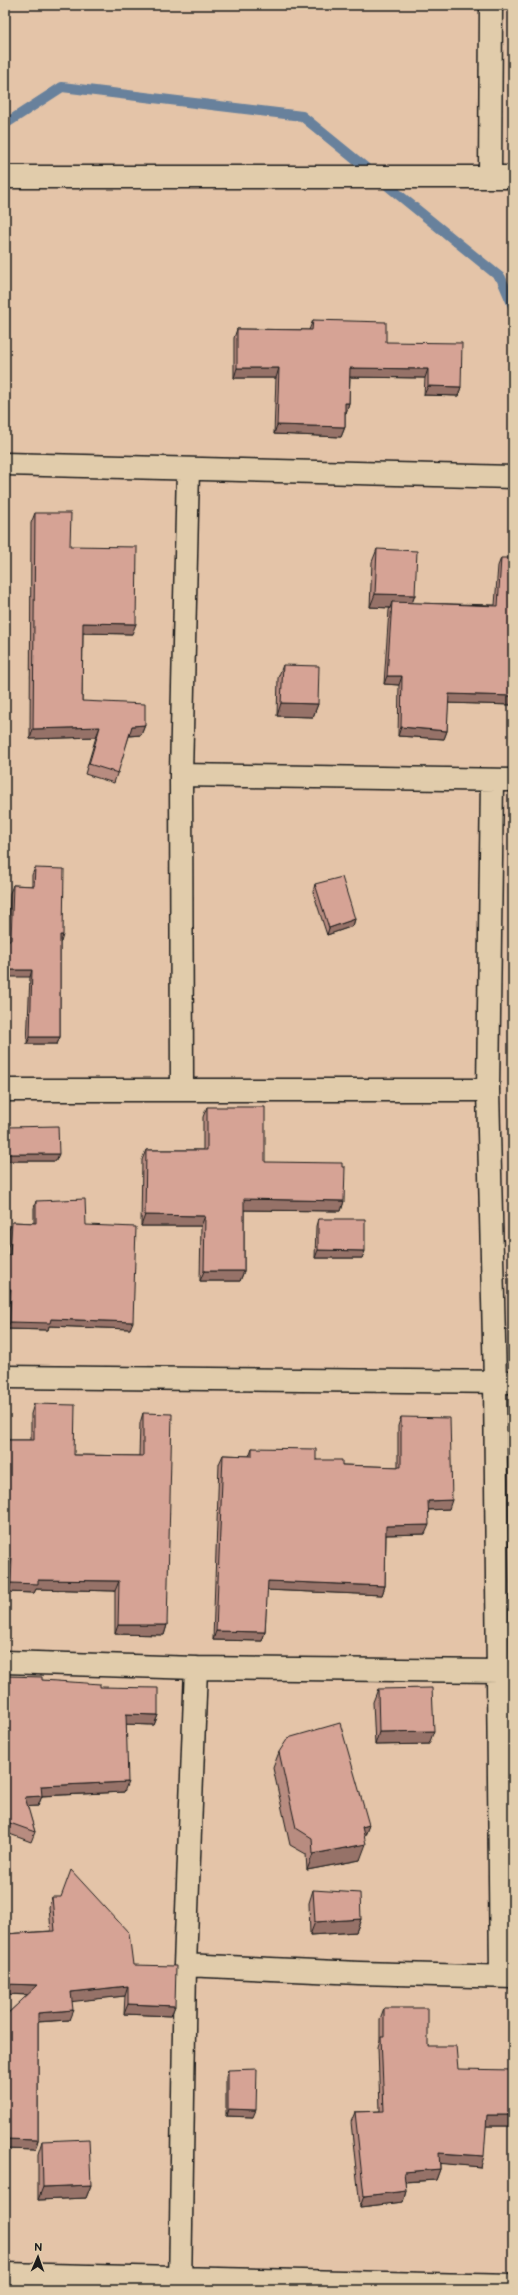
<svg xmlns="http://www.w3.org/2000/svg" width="518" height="2295" font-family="'Balsamiq Sans',sans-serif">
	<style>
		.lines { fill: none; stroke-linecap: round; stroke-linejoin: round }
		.stream { stroke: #67819c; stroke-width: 10 }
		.minor-casing { stroke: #1c1c1c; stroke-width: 25 }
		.minor { stroke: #e1ccab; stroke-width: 22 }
		.wall { fill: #b88c80; stroke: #1c1c1c }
		.shaded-wall { fill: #967268; stroke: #1c1c1c }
		.building { fill: #d6a395; stroke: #1c1c1c }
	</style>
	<rect width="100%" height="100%" fill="#e4c4a8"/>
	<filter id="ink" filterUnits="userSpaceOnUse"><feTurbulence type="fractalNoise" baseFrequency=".025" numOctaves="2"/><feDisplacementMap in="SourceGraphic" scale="8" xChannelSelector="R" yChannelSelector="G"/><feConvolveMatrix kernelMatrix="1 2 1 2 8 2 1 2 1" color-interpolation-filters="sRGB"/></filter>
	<g filter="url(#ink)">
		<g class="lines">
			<path class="stream" d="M 5,124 L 62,87 L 302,116 L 501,278 L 513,306"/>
			<g class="minor-casing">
				<path id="minor" d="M 5,177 L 513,177
					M 490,177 L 491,5
					M 5,464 L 513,477
					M 181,775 L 513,780
					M 492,780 L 488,1090 L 495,1382 L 501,1976
					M 5,1090 L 488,1090
					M 182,1090 L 181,775 L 188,469
					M 5,1377 L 513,1382
					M 5,1662 L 196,1668 L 499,1671
					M 185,1965 L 359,1973 L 513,1977
					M 5,2274 L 513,2286
					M 180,2290 L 185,1965 L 196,1668"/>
			</g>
			<use href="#minor" class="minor"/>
		</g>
		<path class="wall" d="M 313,320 L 386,342 L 461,387 L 458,396 L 424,395 L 425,378 L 350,377 L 349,403 L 346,413 L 345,413 L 345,427 L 341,437 L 274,434 L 276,378 L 234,378 L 234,338 L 237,329 L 309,330 Z
			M 35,513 L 70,546 L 132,634 L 83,633 L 82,701 L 145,725 L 141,735 L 129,736 L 114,783 L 85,774 L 96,737 L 30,739 L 31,523 Z
			M 377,549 L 415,595 L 412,603 L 495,605 L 498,566 L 501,558 L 513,705 L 448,703 L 447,731 L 444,739 L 398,736 L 399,685 L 384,684 L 389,610 L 390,608 L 370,607 L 372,562 Z
			M 283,665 L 318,704 L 313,717 L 277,716 L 278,678 Z
			M 35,868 L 61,942 L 60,942 L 60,1037 L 57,1044 L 27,1044 L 30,977 L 8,940 L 10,893 L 13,885 L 32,886 L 32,875 Z
			M 315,884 L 355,919 L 353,926 L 327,935 L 313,892 Z
			M 207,1107 L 265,1162 L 344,1201 L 341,1211 L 244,1210 L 244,1271 L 240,1281 L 200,1281 L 201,1226 L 141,1226 L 142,1160 L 146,1150 L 203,1150 L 203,1117 Z
			M 7,1127 L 56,1161 L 5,1161 L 5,1133 Z
			M 36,1201 L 86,1225 L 130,1329 L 49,1326 L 48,1330 L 7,1329 L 8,1296 L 8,1255 L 9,1230 L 12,1222 L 34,1223 L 34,1208 Z
			M 318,1219 L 365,1251 L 362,1258 L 315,1258 L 316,1226 Z
			M 34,1404 L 74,1455 L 139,1456 L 140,1423 L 143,1413 L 167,1625 L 164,1635 L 115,1634 L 115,1591 L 36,1589 L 34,1593 L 8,1592 L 9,1568 L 5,1568 L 5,1440 L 31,1440 L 31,1414 Z
			M 401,1417 L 449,1509 L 428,1510 L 425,1534 L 386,1535 L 385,1586 L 382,1595 L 267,1590 L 265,1632 L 262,1641 L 213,1640 L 219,1464 L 223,1455 L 249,1456 L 252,1448 L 316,1460 L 342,1465 L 398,1467 L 398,1426 Z
			M 6,1676 L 100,1687 L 158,1715 L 154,1725 L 126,1724 L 124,1792 L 42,1796 L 38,1806 L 27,1806 L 35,1832 L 31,1842 L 7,1833 L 5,1832 L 5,1678 Z
			M 378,1689 L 429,1744 L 375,1745 L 373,1702 Z
			M 279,1752 L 369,1825 L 364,1837 L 360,1860 L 307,1870 L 306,1854 L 290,1845 L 273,1768 Z
			M 313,1890 L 361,1919 L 356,1932 L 310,1935 L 309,1903 Z
			M 52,1897 L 133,1965 L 175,2006 L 171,2016 L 124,2014 L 125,1996 L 72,2001 L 69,2020 L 38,2022 L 38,2140 L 35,2150 L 5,2149 L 5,2016 L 28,1995 L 5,1994 L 5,1934 L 51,1931 L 49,1907 Z
			M 384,2008 L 428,2046 L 458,2069 L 513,2126 L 486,2126 L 481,2167 L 440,2163 L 440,2169 L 436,2180 L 405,2182 L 406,2191 L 403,2202 L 360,2207 L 351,2122 L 355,2112 L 380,2111 L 378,2047 L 380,2040 L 380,2019 Z
			M 228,2070 L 253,2117 L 226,2116 L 226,2077 Z
			M 42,2141 L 91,2185 L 86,2198 L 38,2200 L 38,2154 Z"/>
		<path class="shaded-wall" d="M 237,368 L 279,368 L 276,378 L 234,378 Z
			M 350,368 L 428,369 L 425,378 L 346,377 Z
			M 428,386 L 461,387 L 458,396 L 424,395 Z
			M 345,403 L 349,403 L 346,413 L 341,413 Z
			M 277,425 L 345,427 L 341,437 L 274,434 Z
			M 375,594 L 415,595 L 410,608 L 392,602 L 390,608 L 370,607 Z
			M 83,623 L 136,624 L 132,634 L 80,633 Z
			M 387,676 L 402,676 L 399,685 L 384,684 Z
			M 449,694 L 513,696 L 513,705 L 446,703 Z
			M 281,703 L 318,704 L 313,717 L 277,716 Z
			M 145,725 L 141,735 L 128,736 L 132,726 Z
			M 100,727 L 96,737 L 30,739 L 33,729 Z
			M 401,727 L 447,731 L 444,739 L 398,736 Z
			M 355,919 L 353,926 L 327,935 L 329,928 Z
			M 60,935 L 63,935 L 61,942 L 57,942 Z
			M 5,970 L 32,970 L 30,977 L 5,977 Z
			M 30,1037 L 60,1037 L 57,1044 L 27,1044 Z
			M 8,1154 L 59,1154 L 56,1161 L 5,1161 Z
			M 244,1199 L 344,1201 L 341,1211 L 240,1210 Z
			M 145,1215 L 205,1216 L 201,1226 L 141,1226 Z
			M 318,1250 L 365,1251 L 362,1258 L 315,1258 Z
			M 204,1271 L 244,1271 L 240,1281 L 200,1281 Z
			M 5,1289 L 11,1289 L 8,1296 L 5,1296 Z
			M 51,1319 L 133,1322 L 130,1329 L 49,1326 L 48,1330 L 7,1329 L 10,1322 Z
			M 452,1500 L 449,1509 L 425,1510 L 428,1501 Z
			M 429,1525 L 425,1534 L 382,1535 L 386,1526 Z
			M 5,1558 L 12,1558 L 9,1568 L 5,1568 Z
			M 38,1580 L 119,1581 L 115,1591 L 36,1589 L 34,1593 L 8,1592 L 11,1583 Z
			M 268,1581 L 385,1586 L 382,1595 L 265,1590 Z
			M 118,1625 L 167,1625 L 164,1635 L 115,1634 Z
			M 216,1631 L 265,1632 L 262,1641 L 213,1640 Z
			M 126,1714 L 158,1715 L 154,1725 L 122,1724 Z
			M 434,1731 L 429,1744 L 375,1745 L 379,1732 Z
			M 128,1782 L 124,1792 L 38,1796 L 41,1786 Z
			M 42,1796 L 38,1806 L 21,1807 L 25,1797 Z
			M 5,1822 L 10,1823 L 7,1833 L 5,1832 Z
			M 369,1825 L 363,1841 L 362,1827 Z
			M 366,1844 L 360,1860 L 307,1870 L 313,1854 Z
			M 361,1919 L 356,1932 L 310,1935 L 315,1922 Z
			M 5,1984 L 38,1985 L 34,1995 L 5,1994 Z
			M 128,1986 L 125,1996 L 68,2002 L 71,1992 Z
			M 128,2004 L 175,2006 L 171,2016 L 124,2014 Z
			M 73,2010 L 69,2020 L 34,2022 L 38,2013 Z
			M 228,2109 L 256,2110 L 253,2117 L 226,2116 Z
			M 487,2115 L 513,2115 L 513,2126 L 483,2126 Z
			M 5,2139 L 38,2140 L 35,2150 L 5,2149 Z
			M 439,2153 L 484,2156 L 481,2167 L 435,2163 Z
			M 440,2169 L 436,2180 L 401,2182 L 404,2172 Z
			M 91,2185 L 86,2198 L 38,2200 L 43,2187 Z
			M 406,2191 L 403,2202 L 360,2207 L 364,2196 Z"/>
		<path class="building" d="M 313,320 L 386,322 L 386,342 L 462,343 L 461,387 L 428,386 L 428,369 L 350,368 L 349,403 L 345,403 L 345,427 L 277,425 L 279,368 L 237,368 L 237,329 L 312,330 Z
			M 35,513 L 71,513 L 70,546 L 137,547 L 136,624 L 83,623 L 82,701 L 145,704 L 145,725 L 132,726 L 118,773 L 89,764 L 100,727 L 33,729 Z
			M 377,549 L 417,551 L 415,595 L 375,594 Z
			M 501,558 L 513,558 L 513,696 L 449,694 L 447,731 L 401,727 L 402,676 L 387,676 L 392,602 L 498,606 Z
			M 283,665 L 319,666 L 318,704 L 281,703 Z
			M 35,868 L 64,869 L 63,935 L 60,935 L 60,1037 L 30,1037 L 32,970 L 5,970 L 5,940 L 11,940 L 13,885 L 34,886 Z
			M 342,877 L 355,919 L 329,928 L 315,884 Z
			M 207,1107 L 265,1107 L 265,1162 L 342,1163 L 342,1167 L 345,1167 L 344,1201 L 244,1199 L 244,1271 L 204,1271 L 205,1216 L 145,1215 L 146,1150 L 207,1150 Z
			M 58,1126 L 59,1154 L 8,1154 L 7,1127 Z
			M 85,1199 L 86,1225 L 136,1227 L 133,1322 L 51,1319 L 50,1323 L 10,1322 L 11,1289 L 5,1289 L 5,1255 L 10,1255 L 12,1222 L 36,1223 L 36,1201 Z
			M 318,1219 L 365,1219 L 365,1251 L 318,1250 Z
			M 34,1404 L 75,1405 L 74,1455 L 143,1456 L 143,1413 L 172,1414 L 167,1625 L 118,1625 L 119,1581 L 38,1580 L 38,1584 L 11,1583 L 12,1558 L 5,1558 L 5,1440 L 34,1440 Z
			M 401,1417 L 450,1418 L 452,1500 L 428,1501 L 429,1525 L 386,1526 L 385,1586 L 268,1581 L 265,1632 L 216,1631 L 223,1455 L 252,1456 L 252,1448 L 316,1449 L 316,1460 L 342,1460 L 342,1465 L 401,1467 Z
			M 6,1676 L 42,1677 L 42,1680 L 100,1684 L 100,1687 L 158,1688 L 158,1715 L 126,1714 L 128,1782 L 41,1786 L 42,1796 L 25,1797 L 35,1832 L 10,1823 L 5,1822 L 5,1690 L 6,1690 Z
			M 432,1688 L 434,1731 L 379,1732 L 378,1689 Z
			M 340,1723 L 369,1825 L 362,1827 L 366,1844 L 313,1854 L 312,1838 L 296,1828 L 279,1752 L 288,1738 Z
			M 71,1870 L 129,1933 L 133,1965 L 176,1966 L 175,2006 L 128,2004 L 128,1986 L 71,1992 L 73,2010 L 38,2013 L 38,2140 L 5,2139 L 5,2016 L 38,1985 L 5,1984 L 5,1934 L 55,1931 L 52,1897 L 61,1897 Z
			M 313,1890 L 360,1893 L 361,1919 L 315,1922 Z
			M 384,2008 L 428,2008 L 428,2046 L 456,2046 L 458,2069 L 513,2070 L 513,2115 L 487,2115 L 484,2156 L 439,2153 L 440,2169 L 404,2172 L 406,2191 L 364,2196 L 355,2112 L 384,2111 L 381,2037 L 384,2037 Z
			M 257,2069 L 256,2110 L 228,2109 L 228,2070 Z
			M 89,2139 L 91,2185 L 43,2187 L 42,2141 Z"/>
	</g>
	<rect width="518" height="2295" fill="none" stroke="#e1ccab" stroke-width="20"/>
	<rect x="10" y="10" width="498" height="2275" fill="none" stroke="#1c1c1c" stroke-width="1.5" filter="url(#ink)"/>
	<g transform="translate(38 2257) rotate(2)" stroke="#e1ccab" stroke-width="3" paint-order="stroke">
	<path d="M0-3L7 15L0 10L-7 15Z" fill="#1c1c1c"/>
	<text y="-6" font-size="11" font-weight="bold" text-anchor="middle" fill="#1c1c1c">N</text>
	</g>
</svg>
